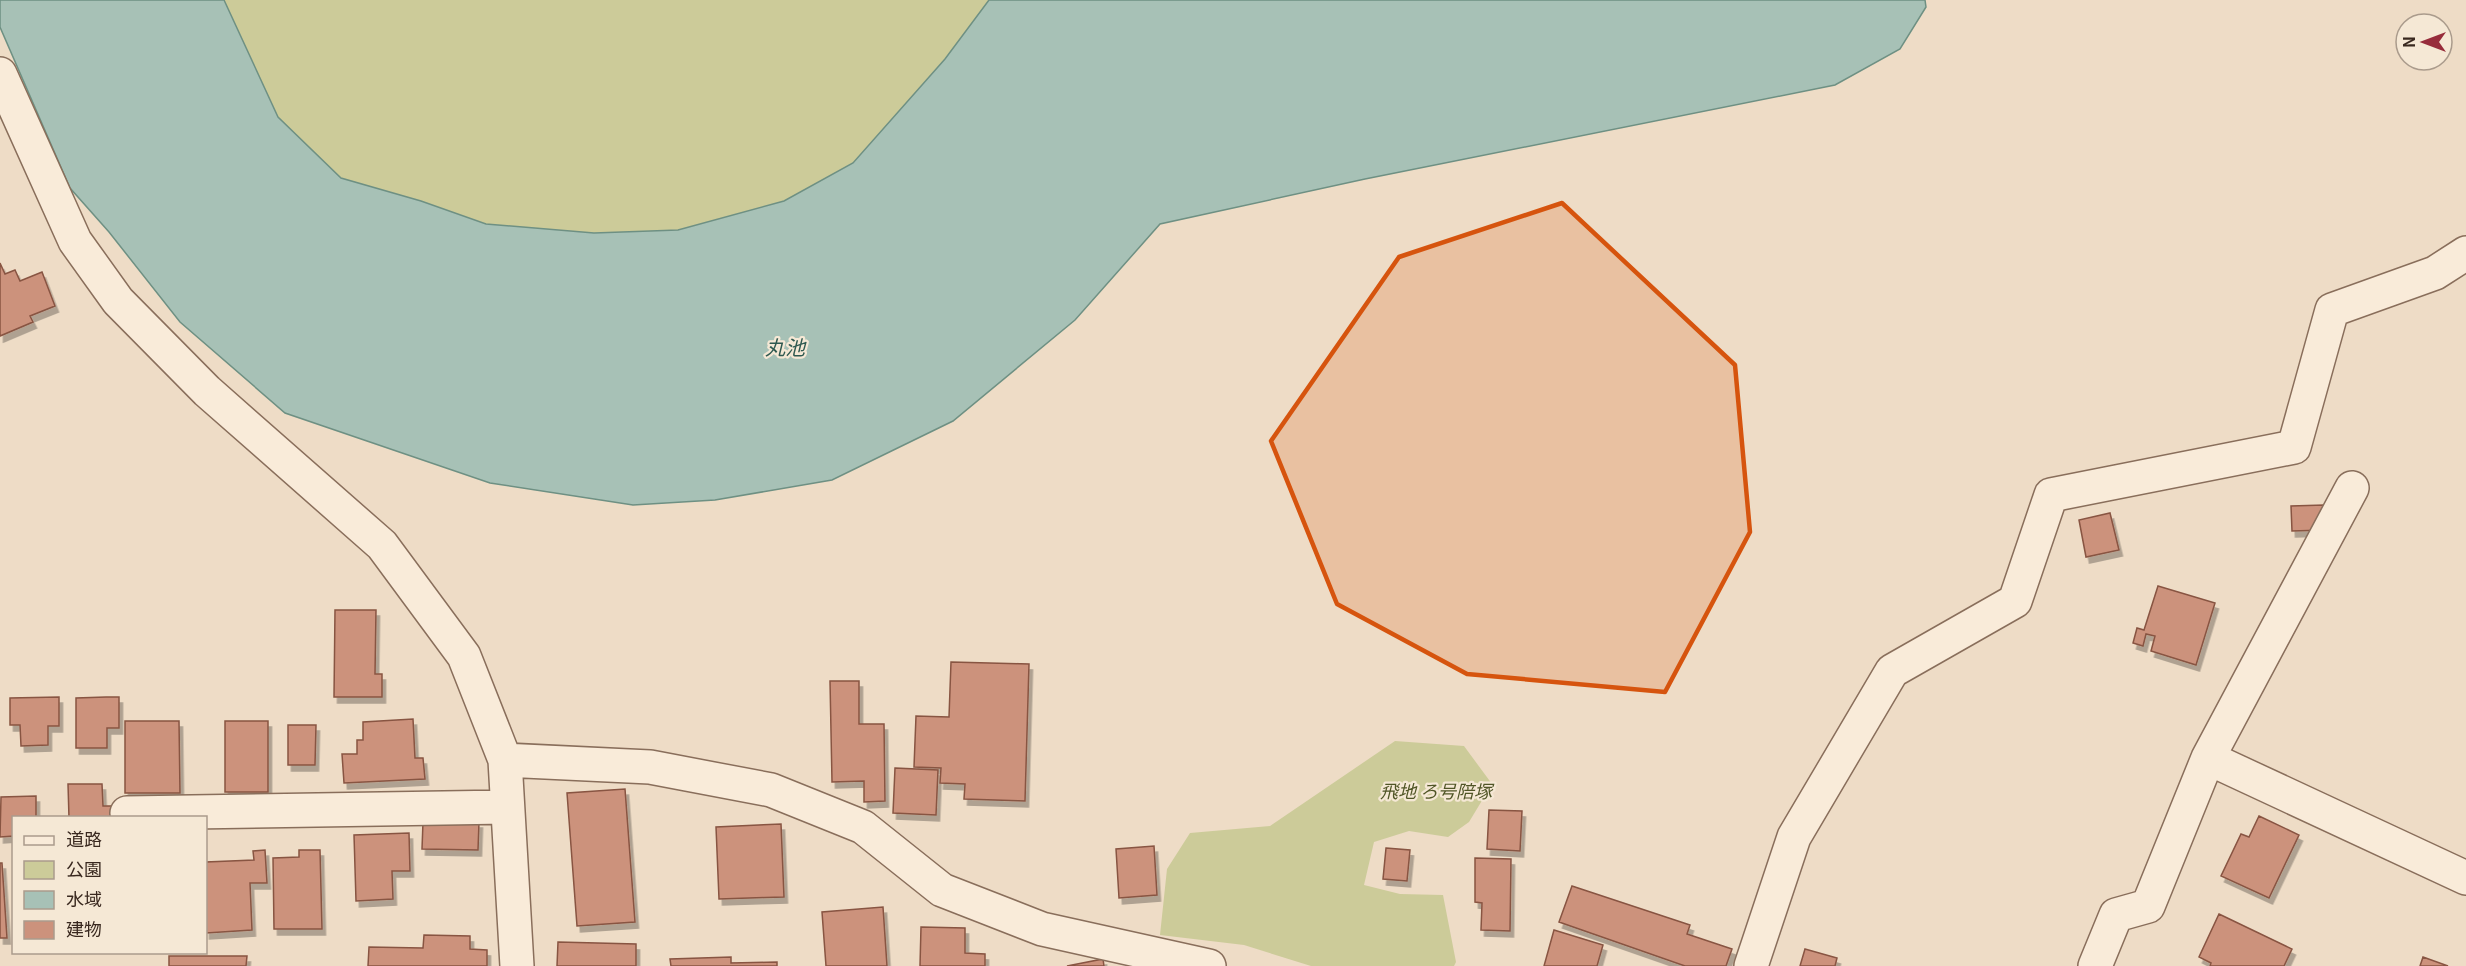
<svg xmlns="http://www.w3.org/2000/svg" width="2466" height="966" font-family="Georgia,'Noto Sans JP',serif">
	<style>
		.green { fill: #cccb99 }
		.water { fill: #a7c1b6; stroke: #6e9083; stroke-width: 1.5 }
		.building { fill: #cc927c; stroke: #885442; stroke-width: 1.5; filter: url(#shadow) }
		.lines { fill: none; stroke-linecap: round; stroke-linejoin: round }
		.minor-casing { stroke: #896e5b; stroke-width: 36 }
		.minor { stroke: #f9ebd9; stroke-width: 33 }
		.marked { fill: #d6540e; fill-opacity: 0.2; stroke: #d6540e; stroke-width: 4.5; stroke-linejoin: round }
		.labels { text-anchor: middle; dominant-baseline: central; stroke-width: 4.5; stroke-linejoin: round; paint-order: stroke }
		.park-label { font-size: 18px; font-style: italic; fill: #505526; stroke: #f5e8d5 }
		.water-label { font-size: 20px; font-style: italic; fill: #2f5950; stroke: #f5e8d5 }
	</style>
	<defs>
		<filter id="shadow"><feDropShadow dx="3.5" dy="6" stdDeviation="0" flood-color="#0004"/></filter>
	</defs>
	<rect width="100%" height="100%" fill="#eedcc6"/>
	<path class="green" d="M 224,0 L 989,0 L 945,59 L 853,163 L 784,201 L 678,230 L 594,233 L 486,224 L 421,201 L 341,178 L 278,117 Z
		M 1395,741 L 1464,746 L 1492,784 L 1469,822 L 1448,837 L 1409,831 L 1374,842 L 1364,885 L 1400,894 L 1443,895 L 1456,962 L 1454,966 L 1311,966 L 1244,945 L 1160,935 L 1167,869 L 1190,833 L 1270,826 Z"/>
	<path class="water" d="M 0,0 L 224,0 L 278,117 L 341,178 L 421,201 L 486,224 L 594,233 L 678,230 L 784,201 L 853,163 L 945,59 L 989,0 L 1925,0 L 1926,7 L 1900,49 L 1835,85 L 1365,179 L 1160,224 L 1075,320 L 953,421 L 832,480 L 715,500 L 633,505 L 490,483 L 285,413 L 180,322 L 109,232 L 70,188 L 0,27 Z"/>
	<path class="building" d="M 0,263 L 5,274 L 15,270 L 20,281 L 42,272 L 55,306 L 30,316 L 33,322 L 0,336 Z
		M 2324,505 L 2325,530 L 2292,531 L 2291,506 Z
		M 2110,513 L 2119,550 L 2086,557 L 2079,520 Z
		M 2158,586 L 2215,603 L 2196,665 L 2151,651 L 2155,636 L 2146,634 L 2143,646 L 2133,643 L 2137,628 L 2144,630 Z
		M 335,610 L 376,610 L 375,674 L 382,674 L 382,697 L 334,697 Z
		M 951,662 L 1029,664 L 1025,801 L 964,799 L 965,784 L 940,783 L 941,768 L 914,767 L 916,716 L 949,717 Z
		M 830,681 L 859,681 L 859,724 L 884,724 L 885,801 L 864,802 L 864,781 L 832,782 Z
		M 59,697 L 59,726 L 48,726 L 48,745 L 21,746 L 20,725 L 10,725 L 10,698 Z
		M 106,697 L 119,697 L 119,728 L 107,728 L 107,748 L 76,748 L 76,698 Z
		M 413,719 L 415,758 L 423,758 L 425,779 L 344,783 L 342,754 L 357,754 L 357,740 L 363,740 L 363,722 Z
		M 125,721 L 179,721 L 180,793 L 125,793 Z
		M 225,721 L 268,721 L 268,792 L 225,792 Z
		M 288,725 L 316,725 L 315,765 L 288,765 Z
		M 895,768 L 938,770 L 936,815 L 893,813 Z
		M 68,784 L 102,784 L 103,806 L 112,806 L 112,818 L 69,818 Z
		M 625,789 L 635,922 L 577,926 L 567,793 Z
		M 36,796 L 36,818 L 14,818 L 14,836 L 0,837 L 1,797 Z
		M 1489,810 L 1522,811 L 1520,851 L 1487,849 Z
		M 2259,816 L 2299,835 L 2269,898 L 2221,876 L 2241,834 L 2249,837 Z
		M 423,822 L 479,822 L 478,850 L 422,849 Z
		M 781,824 L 784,897 L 719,899 L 716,827 Z
		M 409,833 L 410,871 L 392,871 L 393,899 L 356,901 L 354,835 Z
		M 1154,846 L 1157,895 L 1119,898 L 1116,849 Z
		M 1386,848 L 1410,850 L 1407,881 L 1383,879 Z
		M 265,850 L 267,883 L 250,883 L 252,930 L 206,933 L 206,862 L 254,860 L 253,851 Z
		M 299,850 L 320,850 L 322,929 L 274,929 L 273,858 L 299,857 Z
		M 1475,858 L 1511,859 L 1510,931 L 1481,930 L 1482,903 L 1475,902 Z
		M 0,863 L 2,863 L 7,938 L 0,938 Z
		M 1572,886 L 1690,925 L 1687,934 L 1732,949 L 1726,966 L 1685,966 L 1559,922 Z
		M 883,907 L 887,966 L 826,966 L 822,912 Z
		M 2219,914 L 2292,949 L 2284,966 L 2210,966 L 2211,963 L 2199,957 Z
		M 921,927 L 965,928 L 965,953 L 985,954 L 985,966 L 920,966 Z
		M 1554,930 L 1603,945 L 1597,966 L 1544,966 Z
		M 424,935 L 470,936 L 470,949 L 487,950 L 487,966 L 368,966 L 369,947 L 423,948 Z
		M 558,942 L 636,944 L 636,966 L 557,966 Z
		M 1805,949 L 1837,958 L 1835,966 L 1800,966 Z
		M 169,956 L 247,956 L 246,966 L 169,966 Z
		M 731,957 L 731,963 L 777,962 L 777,966 L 671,966 L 670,959 Z
		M 2423,957 L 2448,966 L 2420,966 Z
		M 1103,959 L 1104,966 L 1067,966 Z"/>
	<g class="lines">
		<g class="minor-casing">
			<path id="minor" d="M 0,74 L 75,241 L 118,301 L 207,391 L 382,545 L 464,656 L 505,760 L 517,966
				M 2208,758 L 2466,878
				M 505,760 L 650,767 L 771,790 L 863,827 L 942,890 L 1042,929 L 1209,966
				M 127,813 L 507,807
				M 1751,966 L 1794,837 L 1892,671 L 2015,601 L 2051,495 L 2294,447 L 2332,310 L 2435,273 L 2466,253
				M 2095,966 L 2116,915 L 2148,906 L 2208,758 L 2352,488"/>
		</g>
		<use href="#minor" class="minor"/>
	</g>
	<path class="marked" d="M 1562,203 L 1735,365 L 1750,532 L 1665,692 L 1467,674 L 1337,604 L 1271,441 L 1399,257 Z"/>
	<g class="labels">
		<g class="park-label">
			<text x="1436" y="790">飛地 ろ号陪塚</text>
		</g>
		<g class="water-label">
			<text x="785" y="346">丸池</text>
		</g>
	</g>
	<rect x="12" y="816" width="195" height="138" fill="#f5e8d5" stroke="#aa9b8c" stroke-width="1.5"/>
	<rect x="24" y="836" width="30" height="9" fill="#f9ebd9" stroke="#aa9b8c" stroke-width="1.5"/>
	<text x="66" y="846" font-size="18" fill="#39281f">道路</text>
	<rect x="24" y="861" width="30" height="18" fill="#cccb99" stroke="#aa9b8c" stroke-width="1.5"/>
	<text x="66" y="876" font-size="18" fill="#39281f">公園</text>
	<rect x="24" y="891" width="30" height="18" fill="#a7c1b6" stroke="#aa9b8c" stroke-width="1.5"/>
	<text x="66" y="906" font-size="18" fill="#39281f">水域</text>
	<rect x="24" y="921" width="30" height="18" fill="#cc927c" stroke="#aa9b8c" stroke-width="1.5"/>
	<text x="66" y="936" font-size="18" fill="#39281f">建物</text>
	<g transform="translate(2424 42) rotate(270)"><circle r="28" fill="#f5e8d5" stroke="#aa9b8c" stroke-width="1.5"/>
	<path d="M0-4.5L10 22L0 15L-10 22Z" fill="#972c3b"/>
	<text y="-9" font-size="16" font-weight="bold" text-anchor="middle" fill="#39281f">N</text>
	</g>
</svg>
